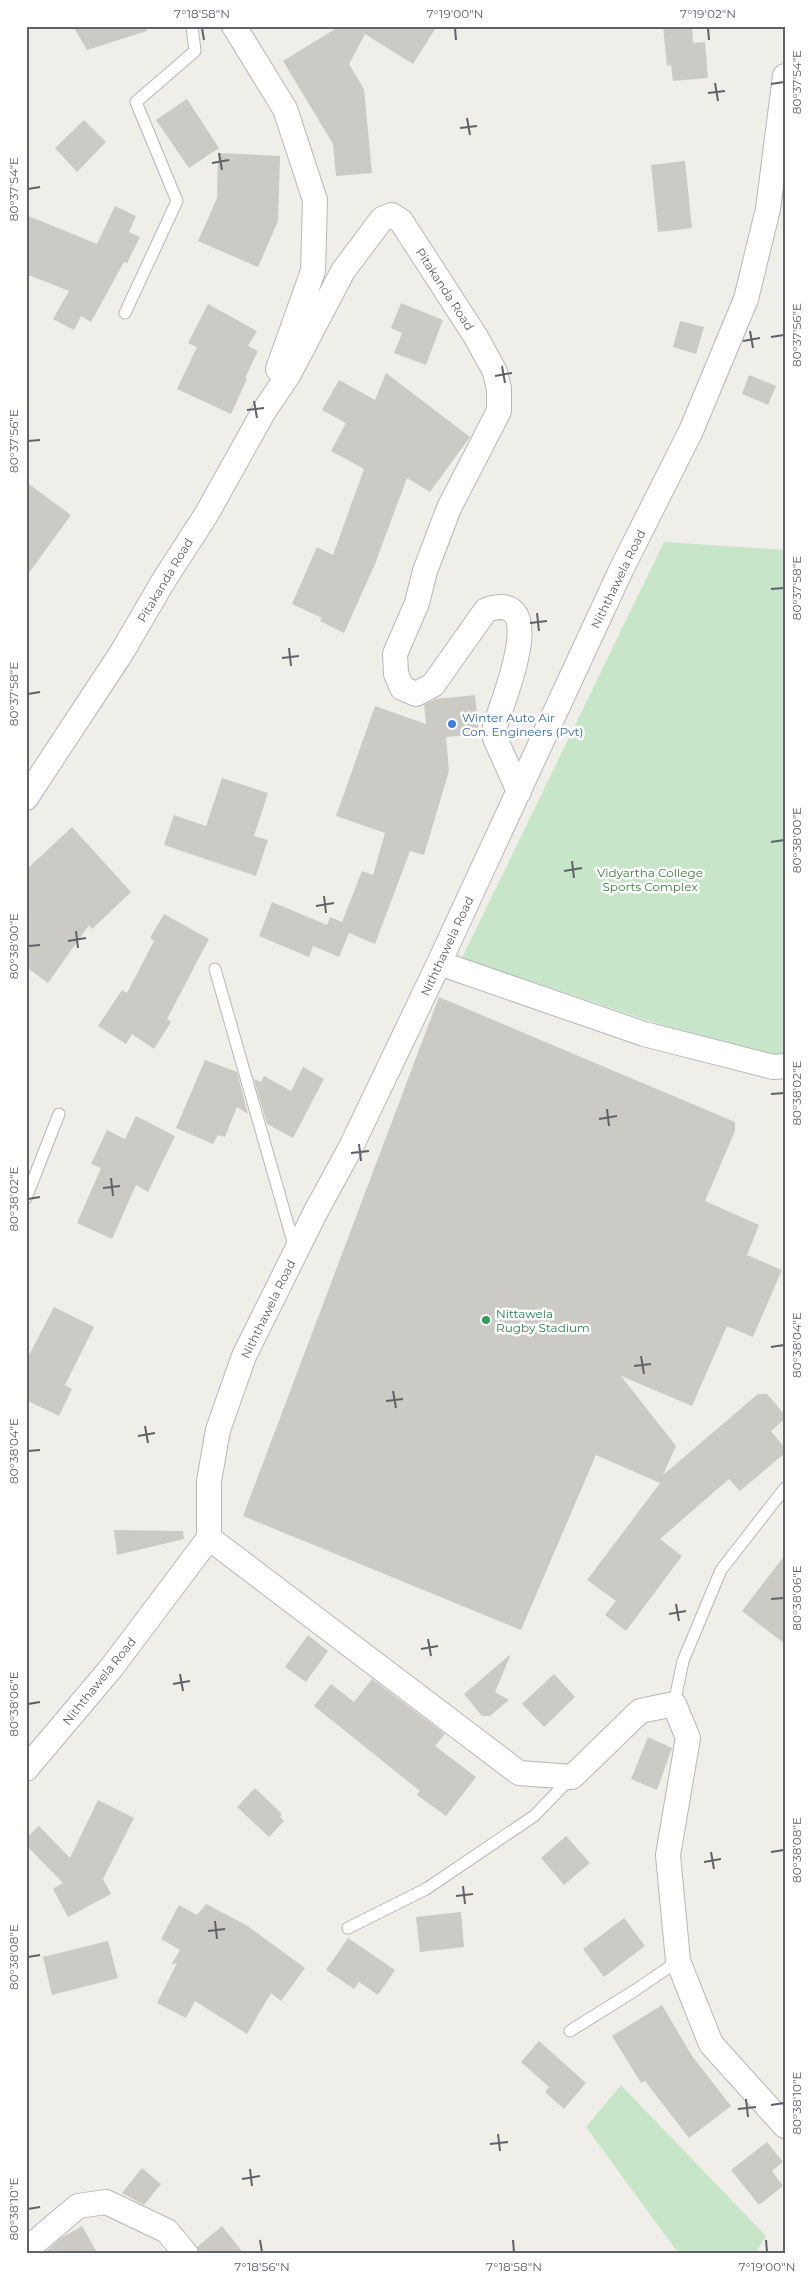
<svg xmlns="http://www.w3.org/2000/svg" width="811" height="2280" font-family="Montserrat,sans-serif">
	<style>
		.green { fill: #c7e5c8 }
		.building { fill: #cccac4 }
		.lines { fill: none; stroke-linecap: round; stroke-linejoin: round }
		.service-casing { stroke: #b5b7bb; stroke-width: 13 }
		.minor-casing { stroke: #b5b7bb; stroke-width: 26 }
		.service { stroke: #fff; stroke-width: 11 }
		.minor { stroke: #fff; stroke-width: 24 }
		.ticks { fill: none; stroke: #5f6267; stroke-width: 2 }
		.shop-dot { fill: #3f7fe0; stroke: #fff; stroke-width: 2 }
		.leisure-dot { fill: #2e9e5b; stroke: #fff; stroke-width: 2 }
		.labels { text-anchor: middle; dominant-baseline: central; stroke-width: 5; stroke-linejoin: round; paint-order: stroke }
		.street-label { font-size: 12px; fill: #5f6267; stroke: #fff }
		.shop-label { font-size: 12px; fill: #366cbe; stroke: #fff; text-anchor: start }
		.park-label { font-size: 12px; fill: #3c8141; stroke: #fff }
		.leisure-label { font-size: 12px; fill: #27864d; stroke: #fff; text-anchor: start }
		.neatline { fill: none; stroke: #5f6267; stroke-width: 2 }
		.ticks-label { font-size: 12px; text-anchor: middle; fill: #5f6267 }
	</style>
	<rect width="100%" height="100%" fill="#f0eee8"/>
	<path class="green" d="M 664,542 L 785,550 L 785,1059 L 748,1054 L 462,958 Z
		M 621,2085 L 766,2236 L 755,2254 L 679,2254 L 586,2127 Z"/>
	<path class="building" d="M 73,26 L 146,26 L 147,31 L 87,50 Z
		M 340,26 L 437,26 L 413,64 L 365,34 L 349,64 L 364,89 L 372,173 L 336,176 L 333,144 L 283,61 Z
		M 663,26 L 692,26 L 693,43 L 705,42 L 708,78 L 673,81 L 671,65 L 667,66 Z
		M 187,99 L 219,148 L 189,168 L 156,120 Z
		M 84,120 L 106,142 L 77,172 L 55,148 Z
		M 218,153 L 280,156 L 278,221 L 258,267 L 198,241 L 217,198 Z
		M 685,161 L 692,228 L 658,232 L 651,165 Z
		M 115,206 L 136,216 L 129,232 L 140,237 L 127,263 L 124,262 L 91,322 L 81,316 L 74,330 L 53,319 L 69,291 L 26,274 L 26,215 L 97,244 Z
		M 401,303 L 443,320 L 426,365 L 394,353 L 402,333 L 391,328 Z
		M 208,304 L 257,331 L 248,346 L 258,351 L 245,378 L 247,379 L 231,414 L 177,389 L 197,347 L 188,343 Z
		M 680,321 L 704,327 L 696,354 L 673,347 Z
		M 386,373 L 470,437 L 430,492 L 407,478 L 375,564 L 344,633 L 320,621 L 322,618 L 292,604 L 317,547 L 333,555 L 364,469 L 331,451 L 346,423 L 322,410 L 339,380 L 375,400 Z
		M 749,375 L 776,386 L 768,405 L 742,394 Z
		M 26,482 L 71,515 L 26,577 Z
		M 475,695 L 479,734 L 446,737 L 449,771 L 424,855 L 410,851 L 375,944 L 349,933 L 339,957 L 313,946 L 309,957 L 259,936 L 272,902 L 327,925 L 330,917 L 342,922 L 362,871 L 373,875 L 385,833 L 336,816 L 375,706 L 426,724 L 424,705 L 436,699 Z
		M 222,778 L 268,793 L 254,836 L 268,840 L 256,876 L 164,845 L 174,815 L 206,826 Z
		M 72,827 L 131,892 L 92,929 L 89,925 L 48,983 L 26,967 L 26,870 Z
		M 164,914 L 209,939 L 167,1019 L 171,1022 L 154,1049 L 132,1034 L 126,1044 L 98,1026 L 122,990 L 127,993 L 154,941 L 150,938 Z
		M 439,997 L 735,1122 L 735,1131 L 705,1201 L 759,1225 L 747,1255 L 782,1270 L 753,1337 L 727,1326 L 692,1406 L 621,1376 L 676,1446 L 663,1475 L 758,1394 L 767,1394 L 785,1415 L 785,1419 L 771,1431 L 785,1448 L 785,1453 L 740,1491 L 729,1479 L 660,1539 L 682,1556 L 626,1631 L 605,1615 L 616,1601 L 587,1580 L 660,1483 L 596,1455 L 521,1630 L 243,1516 Z
		M 205,1060 L 237,1072 L 248,1114 L 237,1107 L 225,1137 L 218,1135 L 213,1144 L 176,1128 Z
		M 303,1067 L 324,1079 L 293,1138 L 267,1124 L 254,1079 L 261,1082 L 264,1076 L 291,1091 Z
		M 136,1116 L 175,1136 L 148,1192 L 136,1185 L 112,1239 L 77,1223 L 101,1168 L 91,1164 L 107,1130 L 125,1139 Z
		M 54,1307 L 94,1327 L 65,1385 L 72,1389 L 59,1416 L 26,1400 L 26,1361 Z
		M 114,1530 L 183,1531 L 184,1539 L 117,1555 Z
		M 785,1555 L 785,1644 L 742,1611 Z
		M 308,1635 L 328,1651 L 306,1682 L 285,1667 Z
		M 511,1654 L 495,1692 L 509,1700 L 490,1716 L 482,1716 L 464,1694 Z
		M 554,1674 L 575,1697 L 544,1727 L 522,1704 Z
		M 372,1679 L 445,1734 L 435,1746 L 476,1777 L 446,1816 L 417,1795 L 420,1791 L 314,1706 L 331,1684 L 354,1702 Z
		M 648,1737 L 672,1748 L 657,1790 L 631,1779 Z
		M 255,1788 L 282,1814 L 280,1817 L 284,1821 L 269,1837 L 237,1807 Z
		M 98,1800 L 134,1818 L 103,1879 L 111,1894 L 68,1917 L 53,1889 L 63,1883 L 26,1845 L 26,1838 L 39,1826 L 70,1858 Z
		M 566,1836 L 590,1863 L 564,1885 L 541,1858 Z
		M 206,1904 L 246,1925 L 305,1968 L 281,2001 L 271,1993 L 247,2034 L 195,2001 L 186,2018 L 157,2003 L 177,1963 L 171,1965 L 180,1950 L 161,1939 L 179,1905 L 197,1915 Z
		M 461,1912 L 464,1947 L 420,1952 L 416,1917 Z
		M 624,1918 L 645,1946 L 604,1977 L 583,1949 Z
		M 348,1938 L 395,1970 L 378,1995 L 359,1982 L 354,1989 L 326,1970 Z
		M 108,1941 L 118,1978 L 52,1995 L 43,1957 Z
		M 662,2005 L 692,2056 L 731,2106 L 689,2138 L 645,2081 L 641,2083 L 612,2036 Z
		M 539,2041 L 586,2083 L 564,2109 L 545,2092 L 549,2087 L 521,2062 Z
		M 767,2142 L 783,2162 L 772,2171 L 783,2186 L 759,2205 L 731,2170 Z
		M 142,2168 L 161,2184 L 144,2205 L 122,2193 Z
		M 82,2226 L 98,2254 L 43,2254 L 61,2238 Z
		M 222,2226 L 244,2254 L 199,2254 L 197,2247 Z"/>
	<g class="lines">
		<g class="service-casing">
			<path id="service" d="M 125,313 L 177,201 L 136,102 L 195,51 L 192,26
				M 215,969 L 295,1249
				M 26,1198 L 59,1114
				M 674,1704 L 683,1661 L 721,1570 L 785,1488
				M 348,1928 L 426,1889 L 534,1816 L 571,1778
				M 570,2031 L 634,1991 L 678,1961"/>
		</g>
		<g class="minor-casing">
			<path id="minor" d="M 234,26 L 285,109 L 315,200 L 313,271 L 278,369
				M 26,798 L 122,652 L 164,580 L 206,515 L 264,411 L 289,374 L 343,271 L 382,219 L 392,215 L 401,221 L 476,337 L 495,372 L 499,389 L 499,411 L 449,508 L 425,571 L 417,603 L 395,654 L 396,674 L 402,688 L 416,694 L 433,685 L 486,610 C 551,588 503,700 495,726 L 495,738 L 519,792
				M 439,963 L 644,1034 L 773,1067 L 785,1066
				M 209,1538 L 519,1773 L 572,1777 L 640,1711 L 674,1704 L 688,1738 L 668,1855 L 678,1961 L 711,2044 L 785,2126
				M 26,1769 L 112,1667 L 209,1538 L 209,1481 L 218,1430 L 244,1356 L 315,1213 L 351,1147 L 439,963 L 621,570 L 691,431 L 746,299 L 768,209 L 785,76
				M 26,2250 L 78,2206 L 106,2202 L 167,2231 L 186,2254"/>
		</g>
		<use href="#service" class="service"/>
		<use href="#minor" class="minor"/>
	</g>
	<path class="ticks" d="M 202,28 L 204,40M 455,28 L 456,40M 708,28 L 709,40M 715,83 L 718,101M 771,84 L 784,82M 708,93 L 725,91M 467,118 L 470,135M 460,128 L 477,126M 219,153 L 222,170M 212,163 L 229,160M 28,189 L 40,187M 750,331 L 753,348M 771,337 L 784,335M 743,341 L 760,338M 502,366 L 505,383M 495,376 L 512,373M 254,401 L 257,418M 247,410 L 264,408M 28,441 L 40,440M 771,589 L 784,588M 537,613 L 539,631M 530,623 L 547,621M 289,648 L 291,666M 282,658 L 299,656M 28,694 L 40,692M 771,842 L 784,840M 572,861 L 574,878M 564,871 L 582,868M 324,896 L 326,913M 316,906 L 334,903M 76,931 L 78,948M 68,941 L 86,938M 28,946 L 40,945M 771,1094 L 784,1093M 607,1109 L 609,1126M 599,1119 L 617,1116M 359,1144 L 361,1161M 351,1153 L 369,1151M 111,1178 L 113,1196M 103,1188 L 120,1186M 28,1199 L 40,1197M 771,1347 L 784,1345M 641,1356 L 644,1374M 634,1366 L 651,1364M 393,1391 L 396,1408M 386,1401 L 403,1399M 145,1426 L 148,1443M 138,1436 L 155,1433M 28,1451 L 40,1450M 771,1599 L 784,1598M 676,1604 L 679,1621M 669,1614 L 686,1611M 428,1639 L 431,1656M 421,1649 L 438,1646M 180,1674 L 183,1691M 173,1684 L 190,1681M 28,1704 L 40,1702M 711,1852 L 714,1869M 771,1852 L 784,1850M 704,1862 L 721,1859M 463,1886 L 465,1904M 456,1896 L 473,1894M 215,1921 L 217,1939M 208,1931 L 225,1929M 28,1957 L 40,1955M 746,2099 L 748,2117M 771,2105 L 784,2103M 738,2109 L 756,2107M 498,2134 L 500,2151M 490,2144 L 508,2142M 250,2169 L 252,2186M 242,2179 L 260,2176M 28,2209 L 40,2207M 260,2240 L 262,2252M 513,2240 L 514,2252M 766,2240 L 767,2252"/>
	<circle class="shop-dot" cx="452" cy="724" r="5"/>
	<circle class="leisure-dot" cx="486" cy="1320" r="5"/>
	<g class="labels">
		<g class="street-label">
			<text transform="translate(445 289) rotate(57)">Pitakanda Road</text>
			<text transform="translate(618 579) rotate(-64)">Niththawela Road</text>
			<text transform="translate(165 580) rotate(-59)">Pitakanda Road</text>
			<text transform="translate(447 946) rotate(-65)">Niththawela Road</text>
			<text transform="translate(268 1309) rotate(-64)">Niththawela Road</text>
			<text transform="translate(99 1681) rotate(-51)">Niththawela Road</text>
		</g>
		<g class="shop-label">
			<text x="462" y="717">Winter Auto Air<tspan x="462" dy="14">Con. Engineers (Pvt)</tspan></text>
		</g>
		<g class="park-label">
			<text x="650" y="872">Vidyartha College<tspan x="650" dy="14">Sports Complex</tspan></text>
		</g>
		<g class="leisure-label">
			<text x="496" y="1313">Nittawela<tspan x="496" dy="14">Rugby Stadium</tspan></text>
		</g>
	</g>
	<rect width="811" height="2280" fill="none" stroke="#ffffff" stroke-width="55"/>
	<rect x="28" y="28" width="756" height="2224" class="neatline"/>
	<g class="ticks-label">
		<text x="202" y="18">7°18'58"N</text>
		<text x="455" y="18">7°19'00"N</text>
		<text x="708" y="18">7°19'02"N</text>
		<text transform="translate(797 82) rotate(-90)" y="4">80°37'54"E</text>
		<text transform="translate(14 189) rotate(-90)" y="4">80°37'54"E</text>
		<text transform="translate(797 335) rotate(-90)" y="4">80°37'56"E</text>
		<text transform="translate(14 441) rotate(-90)" y="4">80°37'56"E</text>
		<text transform="translate(797 588) rotate(-90)" y="4">80°37'58"E</text>
		<text transform="translate(14 694) rotate(-90)" y="4">80°37'58"E</text>
		<text transform="translate(797 840) rotate(-90)" y="4">80°38'00"E</text>
		<text transform="translate(14 946) rotate(-90)" y="4">80°38'00"E</text>
		<text transform="translate(797 1093) rotate(-90)" y="4">80°38'02"E</text>
		<text transform="translate(14 1199) rotate(-90)" y="4">80°38'02"E</text>
		<text transform="translate(797 1345) rotate(-90)" y="4">80°38'04"E</text>
		<text transform="translate(14 1451) rotate(-90)" y="4">80°38'04"E</text>
		<text transform="translate(797 1598) rotate(-90)" y="4">80°38'06"E</text>
		<text transform="translate(14 1704) rotate(-90)" y="4">80°38'06"E</text>
		<text transform="translate(797 1850) rotate(-90)" y="4">80°38'08"E</text>
		<text transform="translate(14 1957) rotate(-90)" y="4">80°38'08"E</text>
		<text transform="translate(797 2103) rotate(-90)" y="4">80°38'10"E</text>
		<text transform="translate(14 2209) rotate(-90)" y="4">80°38'10"E</text>
		<text x="262" y="2271">7°18'56"N</text>
		<text x="514" y="2271">7°18'58"N</text>
		<text x="767" y="2271">7°19'00"N</text>
	</g>
</svg>
